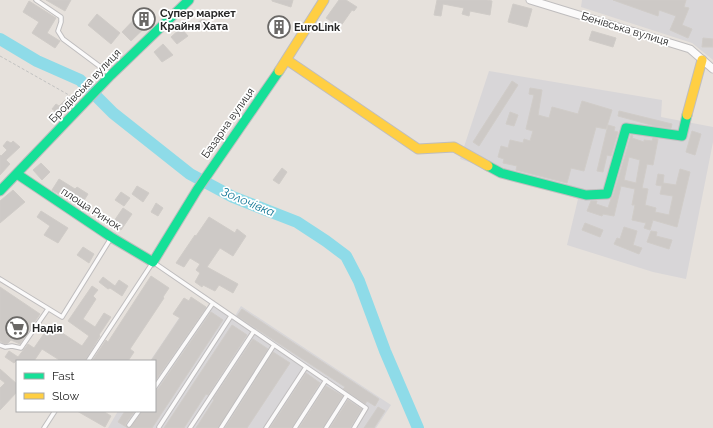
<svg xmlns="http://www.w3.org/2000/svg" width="713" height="428" font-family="Raleway,sans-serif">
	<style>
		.industrial { fill: #d8d6d8 }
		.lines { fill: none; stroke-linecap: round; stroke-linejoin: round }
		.river { stroke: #8edbe8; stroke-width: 12 }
		.building { fill: #cdc9c6; stroke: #d0ccc8; fill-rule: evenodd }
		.lane-casing { stroke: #bfbdbe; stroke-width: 5.5 }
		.street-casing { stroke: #bfbdbe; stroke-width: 9 }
		.fast-casing { stroke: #bfbdbe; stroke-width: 11 }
		.slow-casing { stroke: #bfbdbe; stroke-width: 11 }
		.path { stroke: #c2c2c1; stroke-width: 1; stroke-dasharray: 3 2; stroke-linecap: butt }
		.lane { stroke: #fbfafa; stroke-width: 3.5 }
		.street { stroke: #fbfafa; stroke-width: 7 }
		.fast { stroke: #16e098; stroke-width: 9 }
		.slow { stroke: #ffcf43; stroke-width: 9 }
		.labels { text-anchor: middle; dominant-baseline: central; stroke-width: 3.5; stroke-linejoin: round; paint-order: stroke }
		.poi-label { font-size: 11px; font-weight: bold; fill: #272727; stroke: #fff; text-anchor: start }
		.street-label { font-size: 11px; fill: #272727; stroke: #fff }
		.water-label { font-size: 12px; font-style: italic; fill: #0e7493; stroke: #fff }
	</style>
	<rect width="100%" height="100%" fill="#e6e1dc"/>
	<path class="industrial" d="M 582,0 L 713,0 L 713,60 L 692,43 L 581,7 Z
		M 489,71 L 662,100 L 661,117 L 713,127 L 713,142 L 686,279 L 653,272 L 567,245 L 578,199 L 460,159 Z
		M 209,304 L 233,319 L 241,306 L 391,405 L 376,428 L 108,428 L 118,411 L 155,411 L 155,361 L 150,361 L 179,318 L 194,328 Z"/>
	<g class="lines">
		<path class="river" d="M 0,39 L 37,61 L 80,80 L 113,113 L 190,174 L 233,197 L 297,222 L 326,241 L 346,256 L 359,281 L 385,351 L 418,428"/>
	</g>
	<path class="building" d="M 46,0 L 71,0 L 65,11 Z
		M 272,0 L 293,0 L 291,7 L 272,1 Z
		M 339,0 L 346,0 L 357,7 L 354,11 L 352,10 L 340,27 L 326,18 Z
		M 437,0 L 487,0 L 492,1 L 490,15 L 470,11 L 469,16 L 462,14 L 464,8 L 443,4 L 441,16 L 434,15 Z
		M 613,0 L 686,0 L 684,7 L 689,8 L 682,25 L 692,29 L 688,38 L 670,30 L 676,16 L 659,10 L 658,16 Z
		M 29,1 L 56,18 L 47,33 L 60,41 L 55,48 L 32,33 L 39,22 L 23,12 Z
		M 513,4 L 532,9 L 527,27 L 508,22 Z
		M 144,9 L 154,19 L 131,41 L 122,32 Z
		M 97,14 L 120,33 L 111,44 L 88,25 Z
		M 203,18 L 208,23 L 199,31 L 194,26 Z
		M 276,20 L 287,29 L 282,35 L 271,25 Z
		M 181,28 L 188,36 L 177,44 L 171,37 Z
		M 592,31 L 616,38 L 613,47 L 589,40 Z
		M 703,38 L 713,39 L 713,47 L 702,47 Z
		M 163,44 L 173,55 L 162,62 L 154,52 Z
		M 512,81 L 518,85 L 479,146 L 473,142 Z
		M 530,88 L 542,90 L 538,115 L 549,118 L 552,107 L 578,114 L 582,101 L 612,110 L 606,129 L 596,127 L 584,171 L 571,168 L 567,183 L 516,170 L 517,166 L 503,163 L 504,159 L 498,157 L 501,146 L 508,148 L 510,140 L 523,143 L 524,139 L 530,141 L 533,131 L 526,129 L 534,95 L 529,94 Z
		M 65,100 L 69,103 L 57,116 L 53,113 L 55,111 L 52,109 L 56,104 L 59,106 Z
		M 619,111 L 672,124 L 671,128 L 655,126 L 618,116 Z
		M 510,112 L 518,115 L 514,126 L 506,124 Z
		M 608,125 L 615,127 L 614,131 L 618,132 L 611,156 L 607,155 L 603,172 L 597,171 Z
		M 692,131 L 701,134 L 695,155 L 686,152 Z
		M 631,135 L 633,136 L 632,138 L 644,142 L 644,140 L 652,141 L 653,138 L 658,139 L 653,165 L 647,164 L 642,188 L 648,189 L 645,205 L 656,208 L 655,212 L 669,215 L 673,196 L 660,194 L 662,186 L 656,185 L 658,174 L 664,175 L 663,183 L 676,185 L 680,169 L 690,172 L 677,227 L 653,220 L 650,230 L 644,228 L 646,223 L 632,220 L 635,205 L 632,205 L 635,189 L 621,186 L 614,216 L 603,214 L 602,216 L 587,211 L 591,201 L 597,201 L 596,204 L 608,208 L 611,199 L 613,196 ZM 629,157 L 640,160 L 636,183 L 624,180 Z
		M 7,141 L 11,143 L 13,141 L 20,147 L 6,160 L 10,164 L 0,175 L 0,155 L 1,156 L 7,150 L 3,146 Z
		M 41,163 L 50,172 L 42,180 L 33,170 Z
		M 282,168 L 287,172 L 279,184 L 273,180 Z
		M 59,179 L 75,189 L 77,187 L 88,194 L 80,207 L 52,190 Z
		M 137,186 L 149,193 L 143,202 L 132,194 Z
		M 13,190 L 25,202 L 0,223 L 0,201 Z
		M 121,192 L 130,198 L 124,206 L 115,200 Z
		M 156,203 L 163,208 L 158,216 L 151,212 Z
		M 123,208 L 132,214 L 121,230 L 112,224 Z
		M 41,211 L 68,228 L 58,243 L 44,235 L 50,226 L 37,217 Z
		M 209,217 L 235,233 L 237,229 L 246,236 L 233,256 L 220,248 L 207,267 L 238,284 L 233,293 L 219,285 L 215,291 L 203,285 L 202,287 L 195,282 L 200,273 L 196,270 L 200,264 L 190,258 L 184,267 L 176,263 L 195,235 L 196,236 Z
		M 585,223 L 603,230 L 600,237 L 582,230 Z
		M 624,227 L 637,231 L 633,245 L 642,248 L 639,254 L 614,244 L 617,238 L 620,239 Z
		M 651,231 L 657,232 L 656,236 L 672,240 L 669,249 L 647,242 Z
		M 83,247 L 94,254 L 89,263 L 77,255 Z
		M 151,276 L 169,288 L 163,297 L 164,298 L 130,349 L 134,352 L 128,361 L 92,361 L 106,340 L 108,342 Z
		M 103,277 L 115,286 L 119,280 L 128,286 L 122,296 L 110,288 L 108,289 L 99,282 Z
		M 92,286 L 98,290 L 93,296 L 96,299 L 83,319 L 95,327 L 104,313 L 111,317 L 99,335 L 100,336 L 85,361 L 61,361 L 42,349 L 34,361 L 16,361 L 14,363 L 5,357 L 9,351 L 18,357 L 28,344 L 34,348 L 50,325 L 82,346 L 89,336 L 68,321 Z
		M 0,287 L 40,314 L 20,344 L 11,340 L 8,343 L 5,344 L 0,341 Z
		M 191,297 L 206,307 L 206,308 L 155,381 L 155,361 L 151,361 L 180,318 L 173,314 L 184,298 L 189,301 Z
		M 242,309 L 379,399 L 375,406 L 367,401 L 365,404 L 343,389 L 345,387 L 237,316 Z
		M 211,312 L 223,320 L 152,428 L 130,428 L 142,411 L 155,411 L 155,390 L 158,389 Z
		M 232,325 L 247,335 L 208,395 L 206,394 L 184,428 L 164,428 Z
		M 253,339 L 268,349 L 218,428 L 196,428 L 214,400 L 213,399 Z
		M 273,352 L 290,363 L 247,428 L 225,428 Z
		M 0,369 L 17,384 L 17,392 L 0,410 L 0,388 L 5,383 L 0,379 Z
		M 306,373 L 320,383 L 292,428 L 270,428 Z
		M 326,386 L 343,396 L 323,428 L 299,428 Z
		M 348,400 L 362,409 L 350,428 L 330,428 Z
		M 378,407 L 385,411 L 374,428 L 364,428 Z
		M 77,411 L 103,411 L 111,416 L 105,427 Z
		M 125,411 L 135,411 L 126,423 L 126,426 L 128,428 L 118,422 Z"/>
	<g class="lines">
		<g class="lane-casing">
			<path id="lane" d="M 36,0 L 61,17 L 61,22 L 58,31 L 63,39 L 110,74
				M 0,279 L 62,317 L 111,238
				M 0,345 L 5,347 L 12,346 L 21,348 L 48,309
				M 88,361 L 153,262 L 366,408 L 354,428
				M 155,387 L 213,303
				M 129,425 L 139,411
				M 159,427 L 231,316
				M 44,428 L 55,411
				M 190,428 L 254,331
				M 221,428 L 274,345
				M 266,428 L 306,367
				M 295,428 L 326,380
				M 326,428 L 347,395"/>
		</g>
		<g class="street-casing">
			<path id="street" d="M 530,0 L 690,49 L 713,69"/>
		</g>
		<g class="fast-casing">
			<path id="fast" d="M 488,166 L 501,173 L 586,195 L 607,194 L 626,128 L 682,136 L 687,115
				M 17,174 L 111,237 L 153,262 L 197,190 L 279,71
				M 0,191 L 111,75 L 189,0"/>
		</g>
		<g class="slow-casing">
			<path id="slow" d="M 287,60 L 418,149 L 454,147 L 488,166
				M 279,71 L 324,0
				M 687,115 L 702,60"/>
		</g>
		<path class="path" d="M 0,56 L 76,99"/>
		<use href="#lane" class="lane"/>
		<use href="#street" class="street"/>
		<use href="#fast" class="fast"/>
		<use href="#slow" class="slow"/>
	</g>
	<defs>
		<g id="building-ring" transform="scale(1.15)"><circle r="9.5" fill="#fff" stroke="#6a6866" stroke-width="1.5"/><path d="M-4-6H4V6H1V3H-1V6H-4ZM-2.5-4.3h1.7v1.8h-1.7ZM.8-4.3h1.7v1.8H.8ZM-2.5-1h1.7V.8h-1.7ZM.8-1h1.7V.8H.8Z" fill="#6a6866"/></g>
		<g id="supermarket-ring" transform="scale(1.15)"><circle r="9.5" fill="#fff" stroke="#6a6866" stroke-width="1.5"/><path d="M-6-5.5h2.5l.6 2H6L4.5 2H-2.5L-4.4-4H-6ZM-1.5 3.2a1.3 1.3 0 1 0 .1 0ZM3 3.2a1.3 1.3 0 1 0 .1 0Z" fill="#6a6866"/></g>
	</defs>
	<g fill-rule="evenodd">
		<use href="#building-ring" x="144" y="19"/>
		<use href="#building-ring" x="279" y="27"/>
		<use href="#supermarket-ring" x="17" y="328"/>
	</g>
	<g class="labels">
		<g class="poi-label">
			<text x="160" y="13">Супер маркет<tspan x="160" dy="13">Крайня Хата</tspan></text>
			<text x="294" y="27">EuroLink</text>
			<text x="32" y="328">Надія</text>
		</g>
		<g class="street-label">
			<text transform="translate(625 29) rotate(17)">Бенівська вулиця</text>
			<text transform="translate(85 86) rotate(-46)">Бродівська вулиця</text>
			<text transform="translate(228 123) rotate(-55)">Базарна вулиця</text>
			<text transform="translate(91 209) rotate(33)">площа Ринок</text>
		</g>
		<g class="water-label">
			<text transform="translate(248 202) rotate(23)">Золочівка</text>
		</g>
	</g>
	<rect x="16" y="360" width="140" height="52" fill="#ffffff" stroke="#a9a9a9"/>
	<rect x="24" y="373" width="20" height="6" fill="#16e098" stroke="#a9a9a9"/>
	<text x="52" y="380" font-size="12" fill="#272727">Fast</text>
	<rect x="24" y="393" width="20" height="6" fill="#ffcf43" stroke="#a9a9a9"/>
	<text x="52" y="400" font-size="12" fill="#272727">Slow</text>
</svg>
